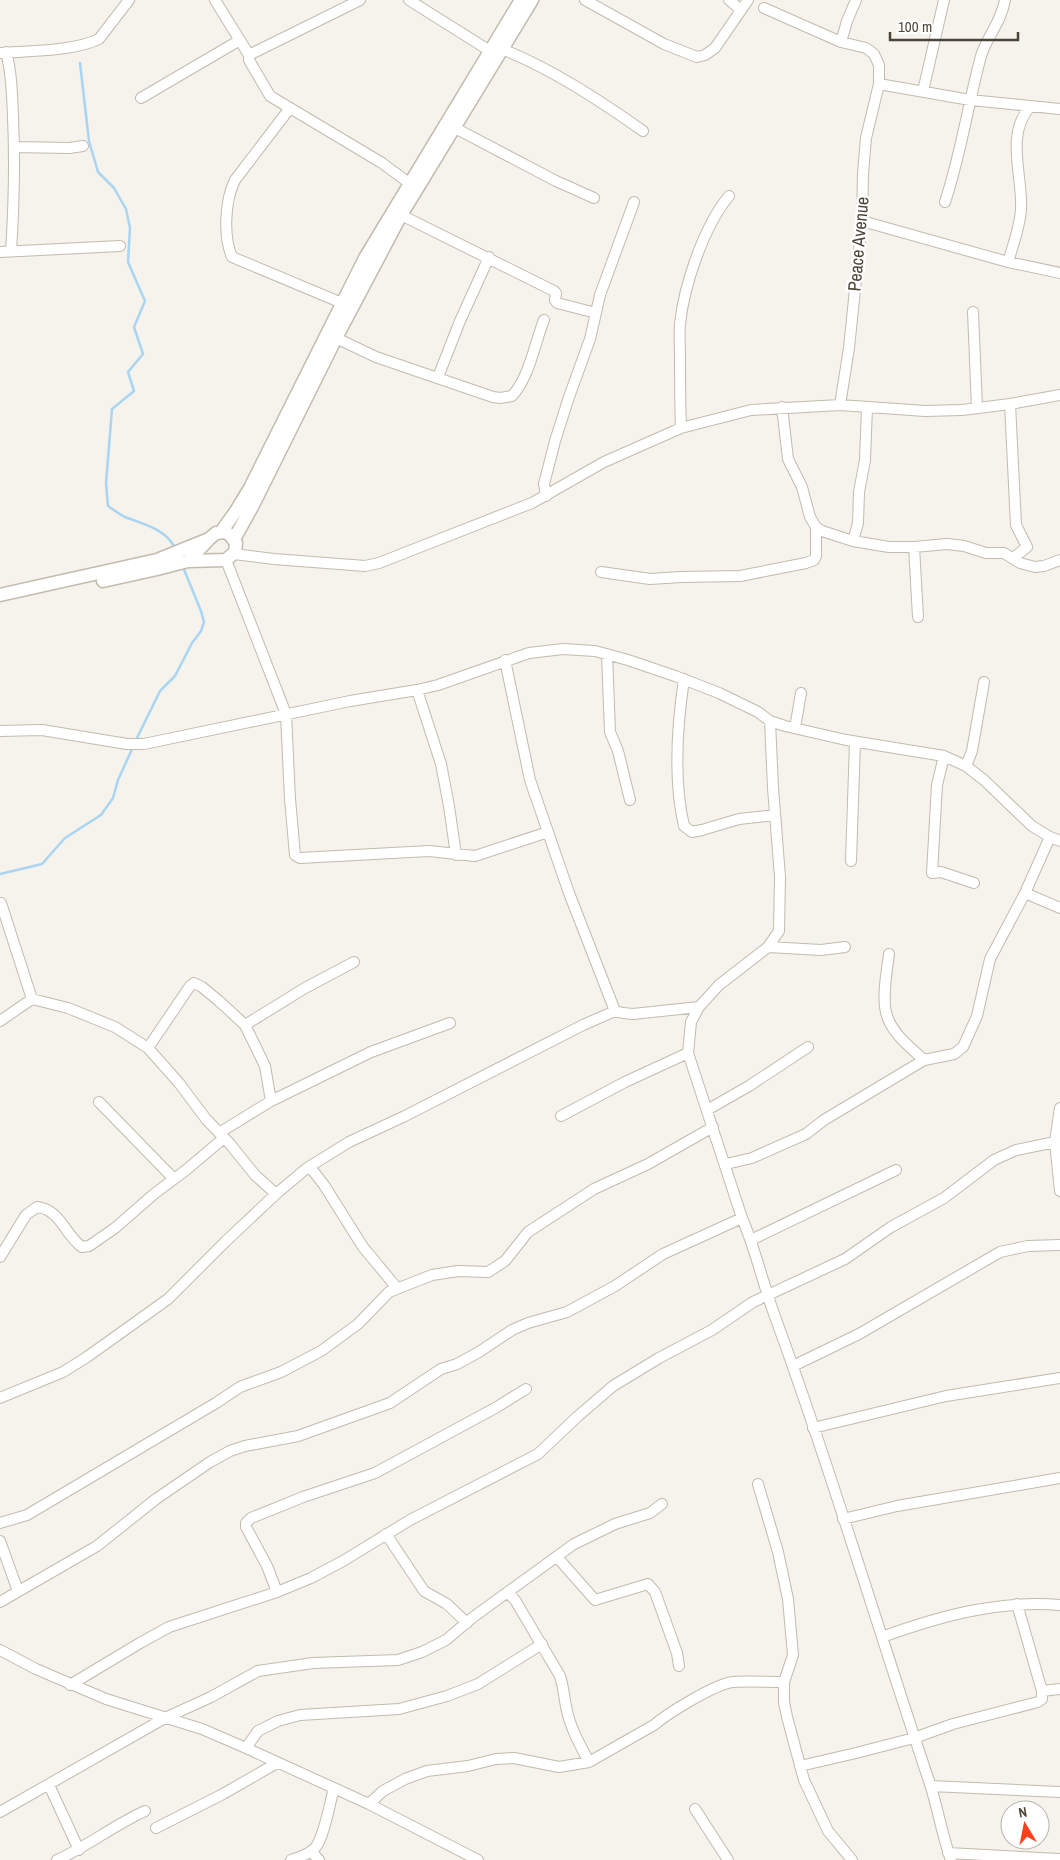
<svg xmlns="http://www.w3.org/2000/svg" width="1060" height="1860" font-family="'Archivo Narrow',sans-serif">
	<style>
		.lines { fill: none; stroke-linecap: round; stroke-linejoin: round }
		.stream { stroke: #a9d4f2; stroke-width: 2.5 }
		.minor-casing { stroke: #c2bbae; stroke-width: 12 }
		.tertiary-casing { stroke: #c2bbae; stroke-width: 15 }
		.minor { stroke: #fff; stroke-width: 10 }
		.tertiary { stroke: #fff; stroke-width: 12 }
		.labels { text-anchor: middle; dominant-baseline: central; stroke-width: 5; stroke-linejoin: round; paint-order: stroke }
		.street-label { font-size: 18px; fill: #4b4439; stroke: #fff }
	</style>
	<rect width="100%" height="100%" fill="#f6f3ec"/>
	<g class="lines">
		<path class="stream" d="M 80,63 L 89,141 L 98,172 L 114,188 L 126,209 L 130,228 L 128,262 L 145,301 L 134,327 L 143,354 L 128,372 L 134,391 L 112,409 L 106,483 L 108,506 C 114,510 119,514 125,517 C 143,524 166,529 175,548
			M 136,740 L 160,691 L 175,676 L 192,643 L 201,631 L 204,622 L 201,611 L 183,567
			M 0,874 L 42,864 L 65,838 L 101,815 L 113,798 L 118,780 L 133,747"/>
		<g class="minor-casing">
			<path id="minor" d="M 215,0 L 249,55 L 249,60 L 270,96 L 382,163 L 409,183
				M 409,0 L 490,51
				M 585,0 L 664,44 L 697,57 L 705,55 L 715,48 L 748,0
				M 729,0 L 741,10
				M 764,8 L 841,42 L 866,48 L 874,54 L 879,65 L 879,84 L 866,138 L 863,174 L 862,221 L 849,348 L 840,405
				M 841,42 L 847,21 L 856,0
				M 502,49 C 552,69 599,100 643,131
				M 6,52 C 12,73 12,96 13,117 C 15,162 14,206 11,251
				M 1,53 C 29,51 75,51 99,39 L 129,0
				M 249,55 L 360,0
				M 879,84 L 970,100 L 1060,109
				M 923,91 L 944,0
				M 141,98 L 240,40
				M 290,108 L 235,180 C 225,200 223,236 232,257 L 342,303
				M 455,128 L 556,181 L 594,198
				M 14,147 L 69,148 L 83,146
				M 945,202 C 961,154 968,104 981,56 C 987,36 1001,23 1005,0
				M 401,215 L 554,291 L 556,293 L 555,300 L 557,303 L 596,313
				M 862,221 L 1008,262 L 1060,273
				M 0,252 L 120,246
				M 1008,262 C 1013,245 1020,227 1021,209 C 1023,177 1005,134 1030,107
				M 973,312 L 977,408
				M 336,338 L 376,357 L 493,397 L 500,398 L 512,396 C 530,376 534,345 544,320
				M 438,377 L 460,321 L 489,257
				M 1010,404 L 1016,525 L 1027,547 L 1013,558
				M 782,407 L 788,459 L 802,487 L 810,517 L 816,527 L 822,531 L 853,541 L 889,547 L 914,547 L 947,544 L 964,546 L 986,553 L 1004,553 L 1020,563 L 1035,567 L 1044,566 L 1060,560
				M 681,428 C 680,404 680,380 680,355 C 680,345 679,334 680,324 C 684,285 704,226 729,196
				M 546,496 L 544,484 L 555,441 L 569,397 L 590,339 L 600,295 L 634,202
				M 853,541 L 858,523 L 859,492 L 865,460 L 867,407
				M 914,547 L 918,617
				M 234,554 L 274,559 L 365,566 L 379,563 L 532,503 L 604,462 L 681,428 L 751,410 L 840,405 L 925,411 L 962,410 L 1010,404 L 1060,395
				M 226,560 L 286,714 L 290,799 L 295,855 L 300,858 L 429,851 L 475,856 L 548,832
				M 601,572 L 650,579 L 681,577 L 740,576 L 806,563 L 814,560 L 816,556 L 816,527
				M 607,654 L 610,732 L 618,751 L 630,800
				M 684,679 C 677,726 673,779 684,826 L 692,832 L 702,830 L 739,819 L 775,815
				M 417,690 L 441,764 L 449,806 L 456,855
				M 770,721 L 773,788 L 780,877 L 779,931 L 768,947 L 719,985 L 699,1007 L 691,1022 L 688,1053 L 742,1218 C 755,1248 762,1280 773,1311 C 830,1467 877,1626 930,1784 C 938,1809 942,1835 951,1860
				M 795,728 L 801,693
				M 0,731 L 42,730 L 127,744 L 144,744 L 350,701 L 417,690 L 438,685 L 529,653 L 563,649 L 595,651 L 628,660 L 675,676 L 719,693 L 758,712 L 770,721 L 785,726 L 846,740 L 944,756 L 966,766 L 984,780 L 1032,826 L 1050,837 L 1060,841
				M 944,756 L 937,785 L 932,873 L 941,872 L 974,883
				M 966,766 L 972,751 L 984,682
				M 851,861 L 855,742
				M 1025,893 L 1060,908
				M 1,903 L 32,999
				M 768,947 L 821,950 L 845,947
				M 889,954 C 887,970 882,996 886,1012 C 890,1032 909,1046 924,1060
				M 615,1011 L 623,1013 L 633,1014 L 699,1007
				M 0,1021 L 32,999 L 68,1008 L 115,1027 L 148,1048 L 179,1083 L 206,1119 L 230,1144 L 255,1175 L 276,1194
				M 245,1025 L 305,988 L 354,962
				M 148,1048 L 190,986 L 194,983 L 202,987 L 219,1001 L 245,1025 L 265,1066 L 271,1101
				M 99,1102 L 174,1179
				M 1060,1108 L 1055,1142 L 1060,1191
				M 707,1110 L 749,1086 L 808,1047
				M 561,1116 L 625,1082 L 688,1053
				M 219,1133 L 271,1101 L 371,1052 L 450,1023
				M 726,1164 L 752,1158 L 806,1134 L 824,1120 L 924,1060 L 954,1054 L 963,1047 L 977,1016 L 990,959 L 1025,893 L 1050,837
				M 310,1167 L 324,1185 L 363,1247 L 397,1288
				M 751,1240 L 896,1170
				M 0,1257 L 26,1215 L 37,1207 C 60,1209 65,1235 82,1247 L 89,1246 L 115,1228 L 154,1194 L 186,1170 L 224,1138
				M 793,1366 L 859,1334 L 1000,1252 L 1028,1246 L 1060,1245
				M 0,1398 L 63,1372 L 87,1357 L 168,1299 L 225,1242 L 276,1194 L 307,1168 L 349,1142 L 405,1116 L 583,1025 L 615,1011 L 569,893 L 530,780 L 505,660
				M 813,1428 L 946,1396 L 1060,1378
				M 758,1484 L 778,1552 L 788,1599 L 793,1655 L 784,1682 L 784,1702 L 787,1717 L 804,1780 L 828,1831 L 852,1860
				M 843,1519 L 897,1506 L 1060,1478
				M 0,1523 L 27,1515 L 216,1403 L 240,1387 L 281,1372 L 321,1351 L 358,1324 L 389,1292 L 432,1275 L 458,1271 L 488,1272 L 505,1261 L 528,1232 L 594,1189 L 648,1164 L 713,1127
				M 386,1534 L 424,1591 L 447,1604 L 467,1623
				M 0,1541 L 18,1591
				M 557,1557 L 595,1600 L 648,1584 L 655,1592 L 677,1653 L 679,1666
				M 277,1592 L 267,1566 L 246,1527 L 246,1523 L 251,1518 L 303,1497 L 375,1473 L 497,1407 L 526,1389
				M 508,1593 L 515,1600 L 560,1676 C 564,1688 564,1699 567,1711 C 571,1729 580,1745 589,1762
				M 0,1602 L 97,1546 L 156,1499 L 210,1462 L 230,1451 L 245,1446 L 298,1436 L 390,1403 L 441,1369 L 457,1364 L 479,1352 L 512,1330 L 528,1323 L 567,1312 L 615,1286 L 663,1254 L 742,1218
				M 882,1637 C 940,1616 998,1600 1060,1605
				M 0,1650 L 36,1669 L 106,1699 L 202,1729 L 246,1748 L 369,1804 L 478,1860
				M 70,1685 L 140,1643 L 169,1627 L 277,1592 L 311,1578 L 343,1561 L 410,1520 L 538,1454 L 577,1417 L 613,1386 L 659,1358 L 712,1330 L 753,1302 L 845,1259 L 891,1227 L 944,1198 L 994,1160 L 1016,1150 L 1055,1142
				M 1042,1691 L 1060,1689
				M 246,1748 L 258,1731 L 278,1721 L 300,1715 L 399,1709 L 447,1696 L 478,1684 L 542,1644
				M 800,1766 L 856,1753 L 914,1738 L 953,1724 L 1038,1702 L 1042,1699 L 1042,1691 L 1017,1604
				M 49,1785 L 79,1850
				M 931,1786 L 1060,1792
				M 369,1804 L 383,1791 L 405,1779 L 427,1771 L 468,1766 L 496,1759 L 514,1758 L 559,1767 L 589,1762 L 654,1725 C 668,1713 715,1684 733,1682 C 750,1681 767,1682 784,1682
				M 695,1809 L 728,1860
				M 0,1812 L 165,1718 L 211,1697 L 258,1671 L 313,1663 L 398,1660 L 422,1652 L 446,1640 L 472,1618 L 574,1544 L 615,1524 L 650,1513 L 662,1504
				M 156,1828 L 223,1794 L 277,1763
				M 311,1851 L 319,1860
				M 948,1853 L 1060,1859
				M 57,1860 C 88,1846 114,1825 145,1811
				M 291,1860 C 299,1857 309,1855 315,1848 C 324,1838 330,1802 334,1788"/>
		</g>
		<g class="tertiary-casing">
			<path id="tertiary" d="M 221,532 L 236,511 L 250,488 L 365,258 L 521,0
				M 234,539 L 252,507 L 336,338 L 401,215 L 532,0
				M 103,581 L 157,569 L 188,561
				M 0,595 L 157,560 L 209,539 L 216,533 L 226,532 L 230,535 L 236,543 L 235,552 L 226,560 L 188,561 L 209,539"/>
		</g>
		<use href="#minor" class="minor"/>
		<use href="#tertiary" class="tertiary"/>
	</g>
	<g class="labels">
		<g class="street-label">
			<text transform="translate(858 244) rotate(-85)">Peace Avenue</text>
		</g>
	</g>
	<g transform="translate(1025 1825) rotate(350)"><circle r="24" fill="#ffffff" stroke="#b7b4b0"/>
	<path d="M0-4L9 19L0 12L-9 19Z" fill="#fc3f1d"/>
	<text y="-8" font-size="14" font-weight="bold" text-anchor="middle" fill="#4b4439">N</text>
	</g>
	<path d="M890 32v8h128v-8" fill="none" stroke="#4b4439" stroke-width="2.5"/>
	<text x="898" y="32" font-size="15" fill="#4b4439" stroke="#ffffff" stroke-width="4" paint-order="stroke">100 m</text>
</svg>
